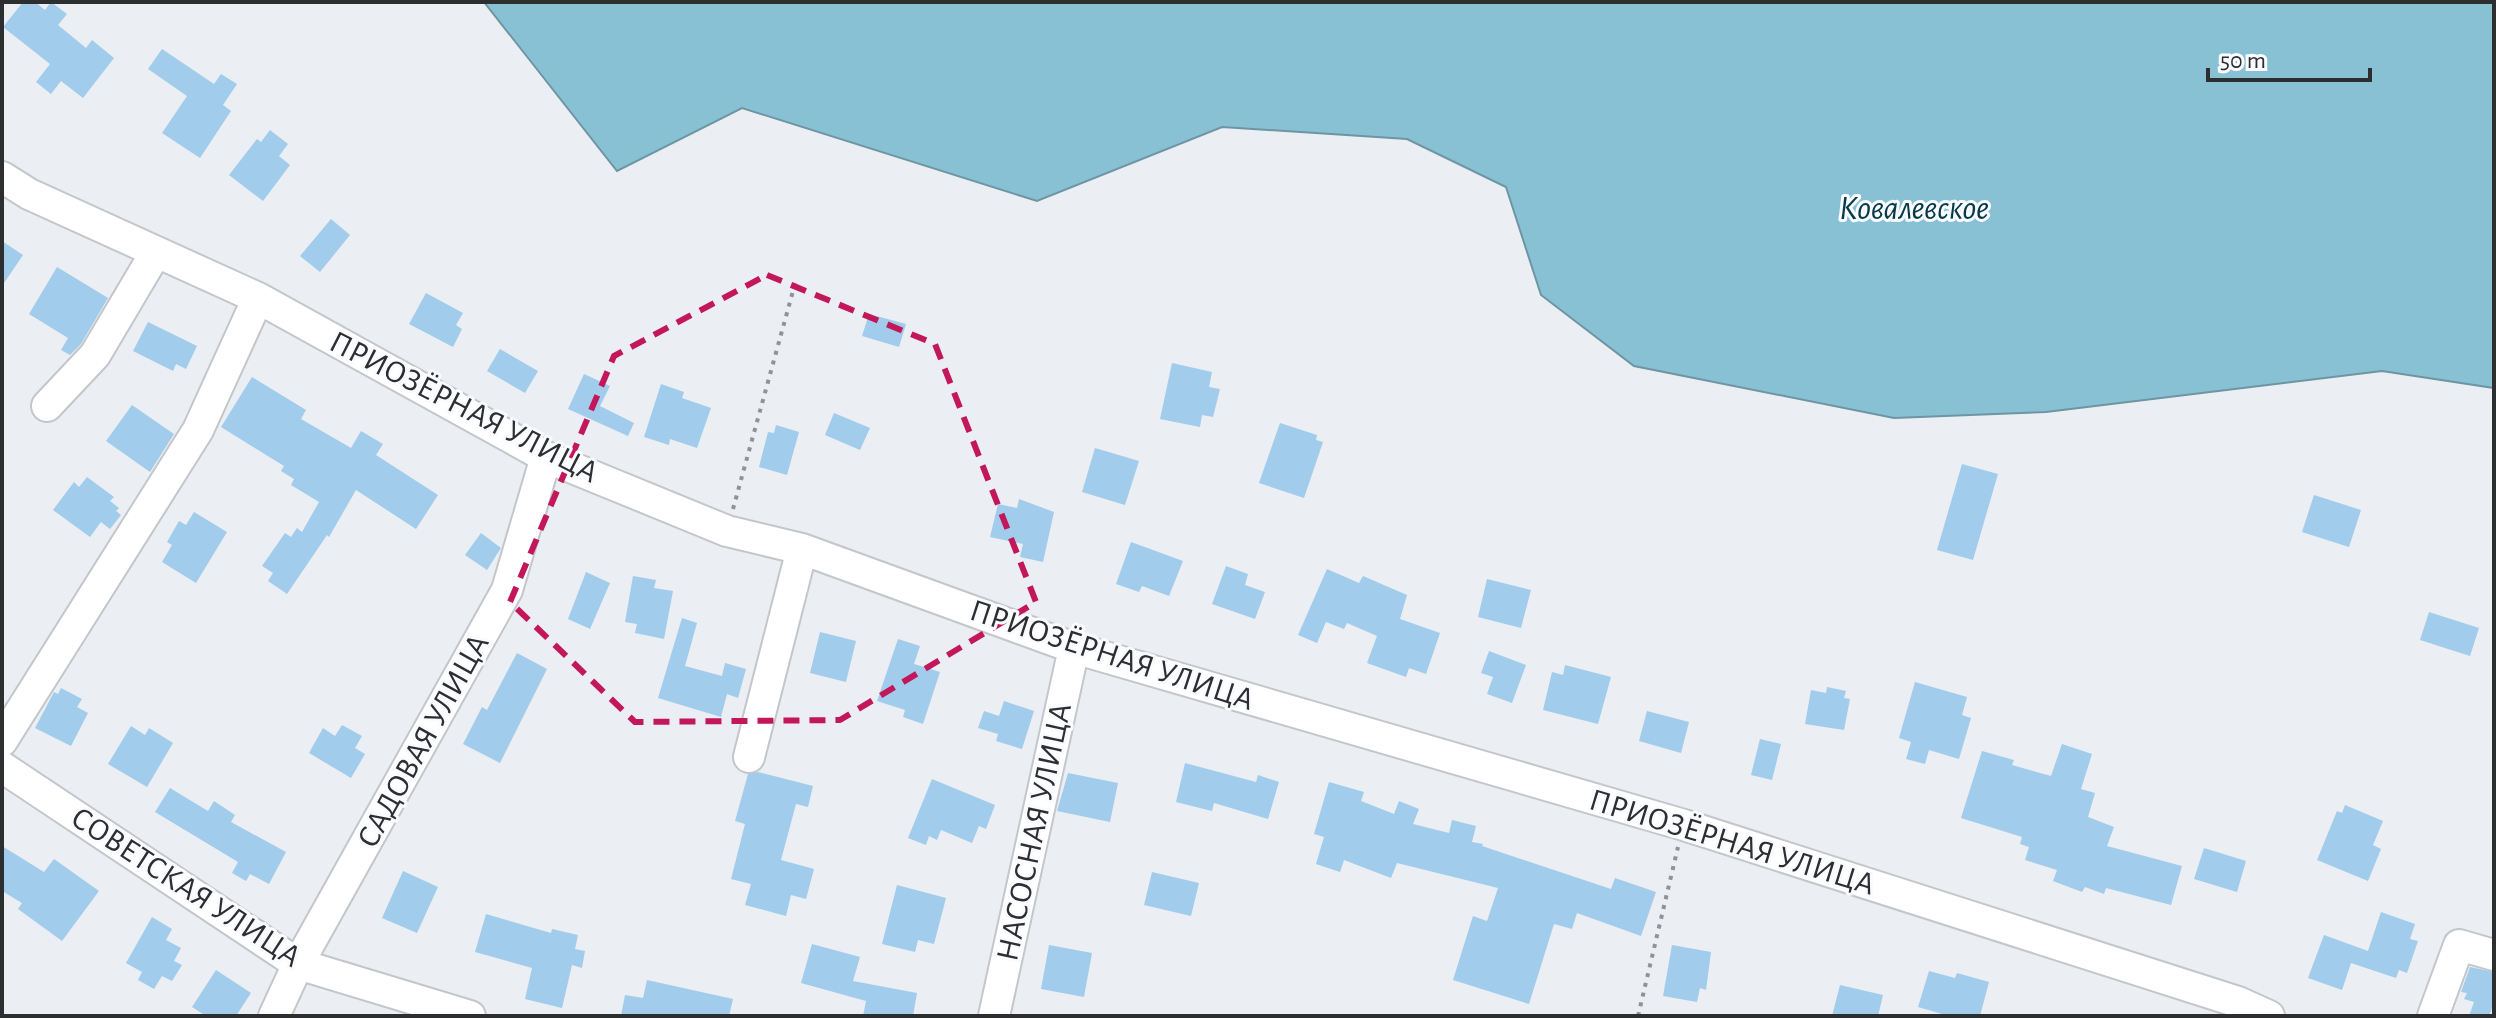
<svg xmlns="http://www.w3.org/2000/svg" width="2496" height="1018" font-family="'Alegreya Sans',sans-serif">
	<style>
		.water { fill: #89c1d4; stroke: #6d95a3; stroke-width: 2 }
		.building { fill: #a1ccec }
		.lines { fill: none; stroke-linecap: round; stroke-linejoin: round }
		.minor-casing { stroke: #c3c6cb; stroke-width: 34 }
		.path { stroke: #909295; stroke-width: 4; stroke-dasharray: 4 6; stroke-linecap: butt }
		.minor { stroke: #fff; stroke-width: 30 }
		.marked { fill: none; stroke: #c2185b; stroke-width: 6; stroke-dasharray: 16 10; stroke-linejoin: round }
		.labels { text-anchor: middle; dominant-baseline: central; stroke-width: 6; stroke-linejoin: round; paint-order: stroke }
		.street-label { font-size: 32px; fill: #2d2e30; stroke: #f9fbff }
		.water-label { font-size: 34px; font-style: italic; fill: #063a48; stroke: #f9fbff }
	</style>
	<rect width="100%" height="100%" fill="#ebeef2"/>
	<path class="water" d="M 484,2 L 2494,2 L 2494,388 L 2382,371 L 2046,412 L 1894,418 L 1634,366 L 1541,295 L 1506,187 L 1407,139 L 1222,127 L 1037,201 L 742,108 L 617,171 Z"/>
	<path class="building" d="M 23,2 L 35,2 L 45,10 L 51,2 L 67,14 L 58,25 L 86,48 L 92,40 L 114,58 L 83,98 L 61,81 L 51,94 L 36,82 L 50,64 L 3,27 Z
		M 162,49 L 214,84 L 221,74 L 237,84 L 223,105 L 231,111 L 200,158 L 162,133 L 187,96 L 148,69 Z
		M 270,130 L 288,144 L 279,156 L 290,165 L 263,201 L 229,175 L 257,139 L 261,142 Z
		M 331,219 L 350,235 L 320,272 L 300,256 Z
		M 2,241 L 23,255 L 2,286 Z
		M 57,267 L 108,298 L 81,344 L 70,355 L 61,350 L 68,338 L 29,314 Z
		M 426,293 L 463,313 L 456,325 L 462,329 L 453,347 L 409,324 Z
		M 869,314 L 906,324 L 899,347 L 862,336 Z
		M 148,322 L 197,346 L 186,369 L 176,364 L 173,371 L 133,351 Z
		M 500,349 L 538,371 L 525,393 L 487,371 Z
		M 1172,363 L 1212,372 L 1209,387 L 1220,389 L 1213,417 L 1202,415 L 1200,427 L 1160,419 Z
		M 584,374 L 610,386 L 600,406 L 634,423 L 628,436 L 568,409 Z
		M 252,377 L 306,410 L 301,419 L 351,448 L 361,431 L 383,444 L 376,455 L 438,495 L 416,529 L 356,490 L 329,537 L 327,535 L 287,594 L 268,581 L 273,573 L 262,566 L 285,533 L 291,537 L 297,528 L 302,532 L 319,502 L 291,485 L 294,479 L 281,471 L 284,466 L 221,427 Z
		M 661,384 L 684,392 L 682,398 L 711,408 L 697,448 L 670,439 L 669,445 L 644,437 Z
		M 132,405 L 174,434 L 150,472 L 106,441 Z
		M 834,413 L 870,428 L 860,450 L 825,435 Z
		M 1280,423 L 1317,435 L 1316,440 L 1323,442 L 1304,498 L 1259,483 Z
		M 776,425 L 799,432 L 787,475 L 759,467 L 768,432 L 774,433 Z
		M 1095,448 L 1139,461 L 1125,505 L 1082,492 Z
		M 1962,464 L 1998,474 L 1973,560 L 1937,550 Z
		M 87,477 L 114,497 L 110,501 L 119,508 L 116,511 L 121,515 L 110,529 L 101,522 L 90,537 L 53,510 L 74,482 L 79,487 Z
		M 2314,495 L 2361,510 L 2349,547 L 2302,532 Z
		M 1019,499 L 1054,512 L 1043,562 L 1020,557 L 1023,544 L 990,537 L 998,504 L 1017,508 Z
		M 194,512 L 227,532 L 196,583 L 162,562 L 172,545 L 167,542 L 179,521 L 186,525 Z
		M 481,533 L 501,548 L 487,570 L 465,555 Z
		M 1131,542 L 1183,561 L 1169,596 L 1142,586 L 1139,592 L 1116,584 Z
		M 1226,566 L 1248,574 L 1245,585 L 1265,592 L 1255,619 L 1212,604 Z
		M 1327,569 L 1359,583 L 1363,576 L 1407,595 L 1400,619 L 1440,633 L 1426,674 L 1409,668 L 1406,677 L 1367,663 L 1377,636 L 1347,623 L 1344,629 L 1326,622 L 1317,643 L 1298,635 Z
		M 586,572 L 610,583 L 590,629 L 568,619 Z
		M 633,576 L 656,580 L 654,588 L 673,591 L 664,639 L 635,633 L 637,624 L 625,622 Z
		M 1487,579 L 1531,590 L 1521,628 L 1478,617 Z
		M 2429,612 L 2479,628 L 2470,656 L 2420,640 Z
		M 682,618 L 697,623 L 685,666 L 722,676 L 725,663 L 746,669 L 738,698 L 727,694 L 721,717 L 658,698 Z
		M 820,632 L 856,641 L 846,682 L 810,673 Z
		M 898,639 L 920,646 L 914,664 L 940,672 L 923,724 L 903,717 L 905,710 L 877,701 Z
		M 1489,651 L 1526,665 L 1512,703 L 1487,694 L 1493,677 L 1481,673 Z
		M 517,653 L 547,669 L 500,763 L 463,744 L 482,707 L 487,710 Z
		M 1565,665 L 1611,677 L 1598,724 L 1543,710 L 1552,672 L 1563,675 Z
		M 1915,682 L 1967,697 L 1962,715 L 1971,718 L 1959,759 L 1929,750 L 1925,764 L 1906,759 L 1911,742 L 1899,738 Z
		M 1827,687 L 1846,691 L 1844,698 L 1850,699 L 1844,730 L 1805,724 L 1811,690 L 1826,693 Z
		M 61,688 L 82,699 L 77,707 L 88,713 L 71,746 L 35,728 L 54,692 L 58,694 Z
		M 1004,701 L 1034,711 L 1022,749 L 996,741 L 998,734 L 978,728 L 984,711 L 999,716 Z
		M 1647,711 L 1689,722 L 1681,753 L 1639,741 Z
		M 342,725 L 362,736 L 355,748 L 365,754 L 351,778 L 309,753 L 323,728 L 335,736 Z
		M 131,726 L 145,735 L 149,728 L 173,743 L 147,787 L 108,764 Z
		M 1760,739 L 1781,744 L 1772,780 L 1751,775 Z
		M 2062,744 L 2092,754 L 2081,789 L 2095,793 L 2088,817 L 2114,827 L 2107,846 L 2182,866 L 2171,905 L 2106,888 L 2104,894 L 2085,887 L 2082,892 L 2053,881 L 2057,870 L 2025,860 L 2029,847 L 2020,844 L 2022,837 L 1961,818 L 1982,751 L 2014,760 L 2012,765 L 2051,776 Z
		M 1185,763 L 1256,782 L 1258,775 L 1279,782 L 1268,819 L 1214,803 L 1212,811 L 1176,802 Z
		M 758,772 L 813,786 L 808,807 L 796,804 L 781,860 L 814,869 L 806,899 L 791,895 L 786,916 L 745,905 L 751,884 L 731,879 L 745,824 L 735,821 L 748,774 Z
		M 1068,773 L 1118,783 L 1110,822 L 1057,811 Z
		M 932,779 L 995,805 L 986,829 L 979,826 L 972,843 L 941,830 L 937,840 L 929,836 L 926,845 L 908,838 Z
		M 1329,782 L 1364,792 L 1361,801 L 1394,814 L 1399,801 L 1419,809 L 1413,824 L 1449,833 L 1452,820 L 1476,826 L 1472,842 L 1483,844 L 1482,846 L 1611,889 L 1615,878 L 1656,892 L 1641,936 L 1577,913 L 1572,929 L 1554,924 L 1529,1004 L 1453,980 L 1473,916 L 1487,921 L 1498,888 L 1397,863 L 1391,878 L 1344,860 L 1340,872 L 1316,864 L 1324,837 L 1314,834 Z
		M 170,788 L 208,811 L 214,801 L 235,815 L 231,822 L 286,852 L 269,884 L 250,874 L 246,881 L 232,873 L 238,862 L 155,812 Z
		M 2345,805 L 2383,821 L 2373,845 L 2381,849 L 2368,881 L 2317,860 L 2337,811 L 2342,813 Z
		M 2,846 L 44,872 L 54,859 L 99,891 L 62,941 L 18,909 L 22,903 L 2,891 Z
		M 2204,848 L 2246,861 L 2237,892 L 2194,879 Z
		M 403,871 L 438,887 L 417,933 L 382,918 Z
		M 1152,872 L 1199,883 L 1191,916 L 1144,905 Z
		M 897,885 L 946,898 L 934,944 L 918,940 L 915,952 L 882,944 Z
		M 2381,912 L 2415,924 L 2410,939 L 2418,941 L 2407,973 L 2399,970 L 2396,978 L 2351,963 L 2342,990 L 2308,978 L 2324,935 L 2368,951 Z
		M 486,914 L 551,933 L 552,929 L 578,935 L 575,949 L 585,951 L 582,968 L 572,965 L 562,1008 L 525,999 L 532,968 L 475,952 Z
		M 152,917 L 172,929 L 166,940 L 181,948 L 174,961 L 182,965 L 172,981 L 162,976 L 154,989 L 138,980 L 142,972 L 126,963 Z
		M 812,944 L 860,957 L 853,981 L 917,993 L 913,1016 L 863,1016 L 866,1001 L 801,983 Z
		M 1049,945 L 1092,953 L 1084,997 L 1041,989 Z
		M 1672,945 L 1711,952 L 1706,990 L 1700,988 L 1697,1002 L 1663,996 Z
		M 2470,967 L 2494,972 L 2494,1003 L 2489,1016 L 2469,1016 L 2474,1002 L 2464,999 L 2467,993 L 2461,992 Z
		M 216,970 L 251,993 L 236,1016 L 206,1016 L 192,1007 Z
		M 1929,971 L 1955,978 L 1957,973 L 1989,982 L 1980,1016 L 1949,1016 L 1918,1007 Z
		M 647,980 L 733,999 L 729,1016 L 621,1016 L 625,995 L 643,998 Z
		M 1840,985 L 1883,995 L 1878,1016 L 1832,1016 Z"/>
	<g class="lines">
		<g class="minor-casing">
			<path id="minor" d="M 2,177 L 29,194 L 258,298 L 546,457 L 727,531 L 802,549 L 1074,648 L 1684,825 L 2238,1002 L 2269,1016
				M 47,406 L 95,355 L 156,252
				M 2,741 L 198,430 L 258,298
				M 749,757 L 802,549
				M 2,767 L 298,964 L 470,1016
				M 274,1016 L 298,964 L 507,590 L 546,457
				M 994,1016 L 1074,648
				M 2433,1016 L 2459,945 L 2494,955"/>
		</g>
		<path class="path" d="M 733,509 L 796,280
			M 1638,1016 L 1678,847"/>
		<use href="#minor" class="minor"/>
	</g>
	<path class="marked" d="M 767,275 L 935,344 L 1036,602 L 840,720 L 635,722 L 510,602 L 614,356 Z"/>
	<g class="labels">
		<g class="street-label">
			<text transform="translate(464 407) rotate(27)">ПРИОЗЁРНАЯ УЛИЦА</text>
			<text transform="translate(1112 655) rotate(18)">ПРИОЗЁРНАЯ УЛИЦА</text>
			<text transform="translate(423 741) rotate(-61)">САДОВАЯ УЛИЦА</text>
			<text transform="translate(1034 832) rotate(-78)">НАСОСНАЯ УЛИЦА</text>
			<text transform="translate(1732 842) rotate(17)">ПРИОЗЁРНАЯ УЛИЦА</text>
			<text transform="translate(186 887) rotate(33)">СОВЕТСКАЯ УЛИЦА</text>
		</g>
		<g class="water-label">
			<text x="1914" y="209">Ковалевское</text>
		</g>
	</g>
	<rect width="2496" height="1018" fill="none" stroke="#2d2e30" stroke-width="8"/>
	<path d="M2208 68v12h162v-12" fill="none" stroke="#2d2e30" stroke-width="4"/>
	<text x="2220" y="68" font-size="24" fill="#2d2e30" stroke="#f9fbff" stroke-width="6" paint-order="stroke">50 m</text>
</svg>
